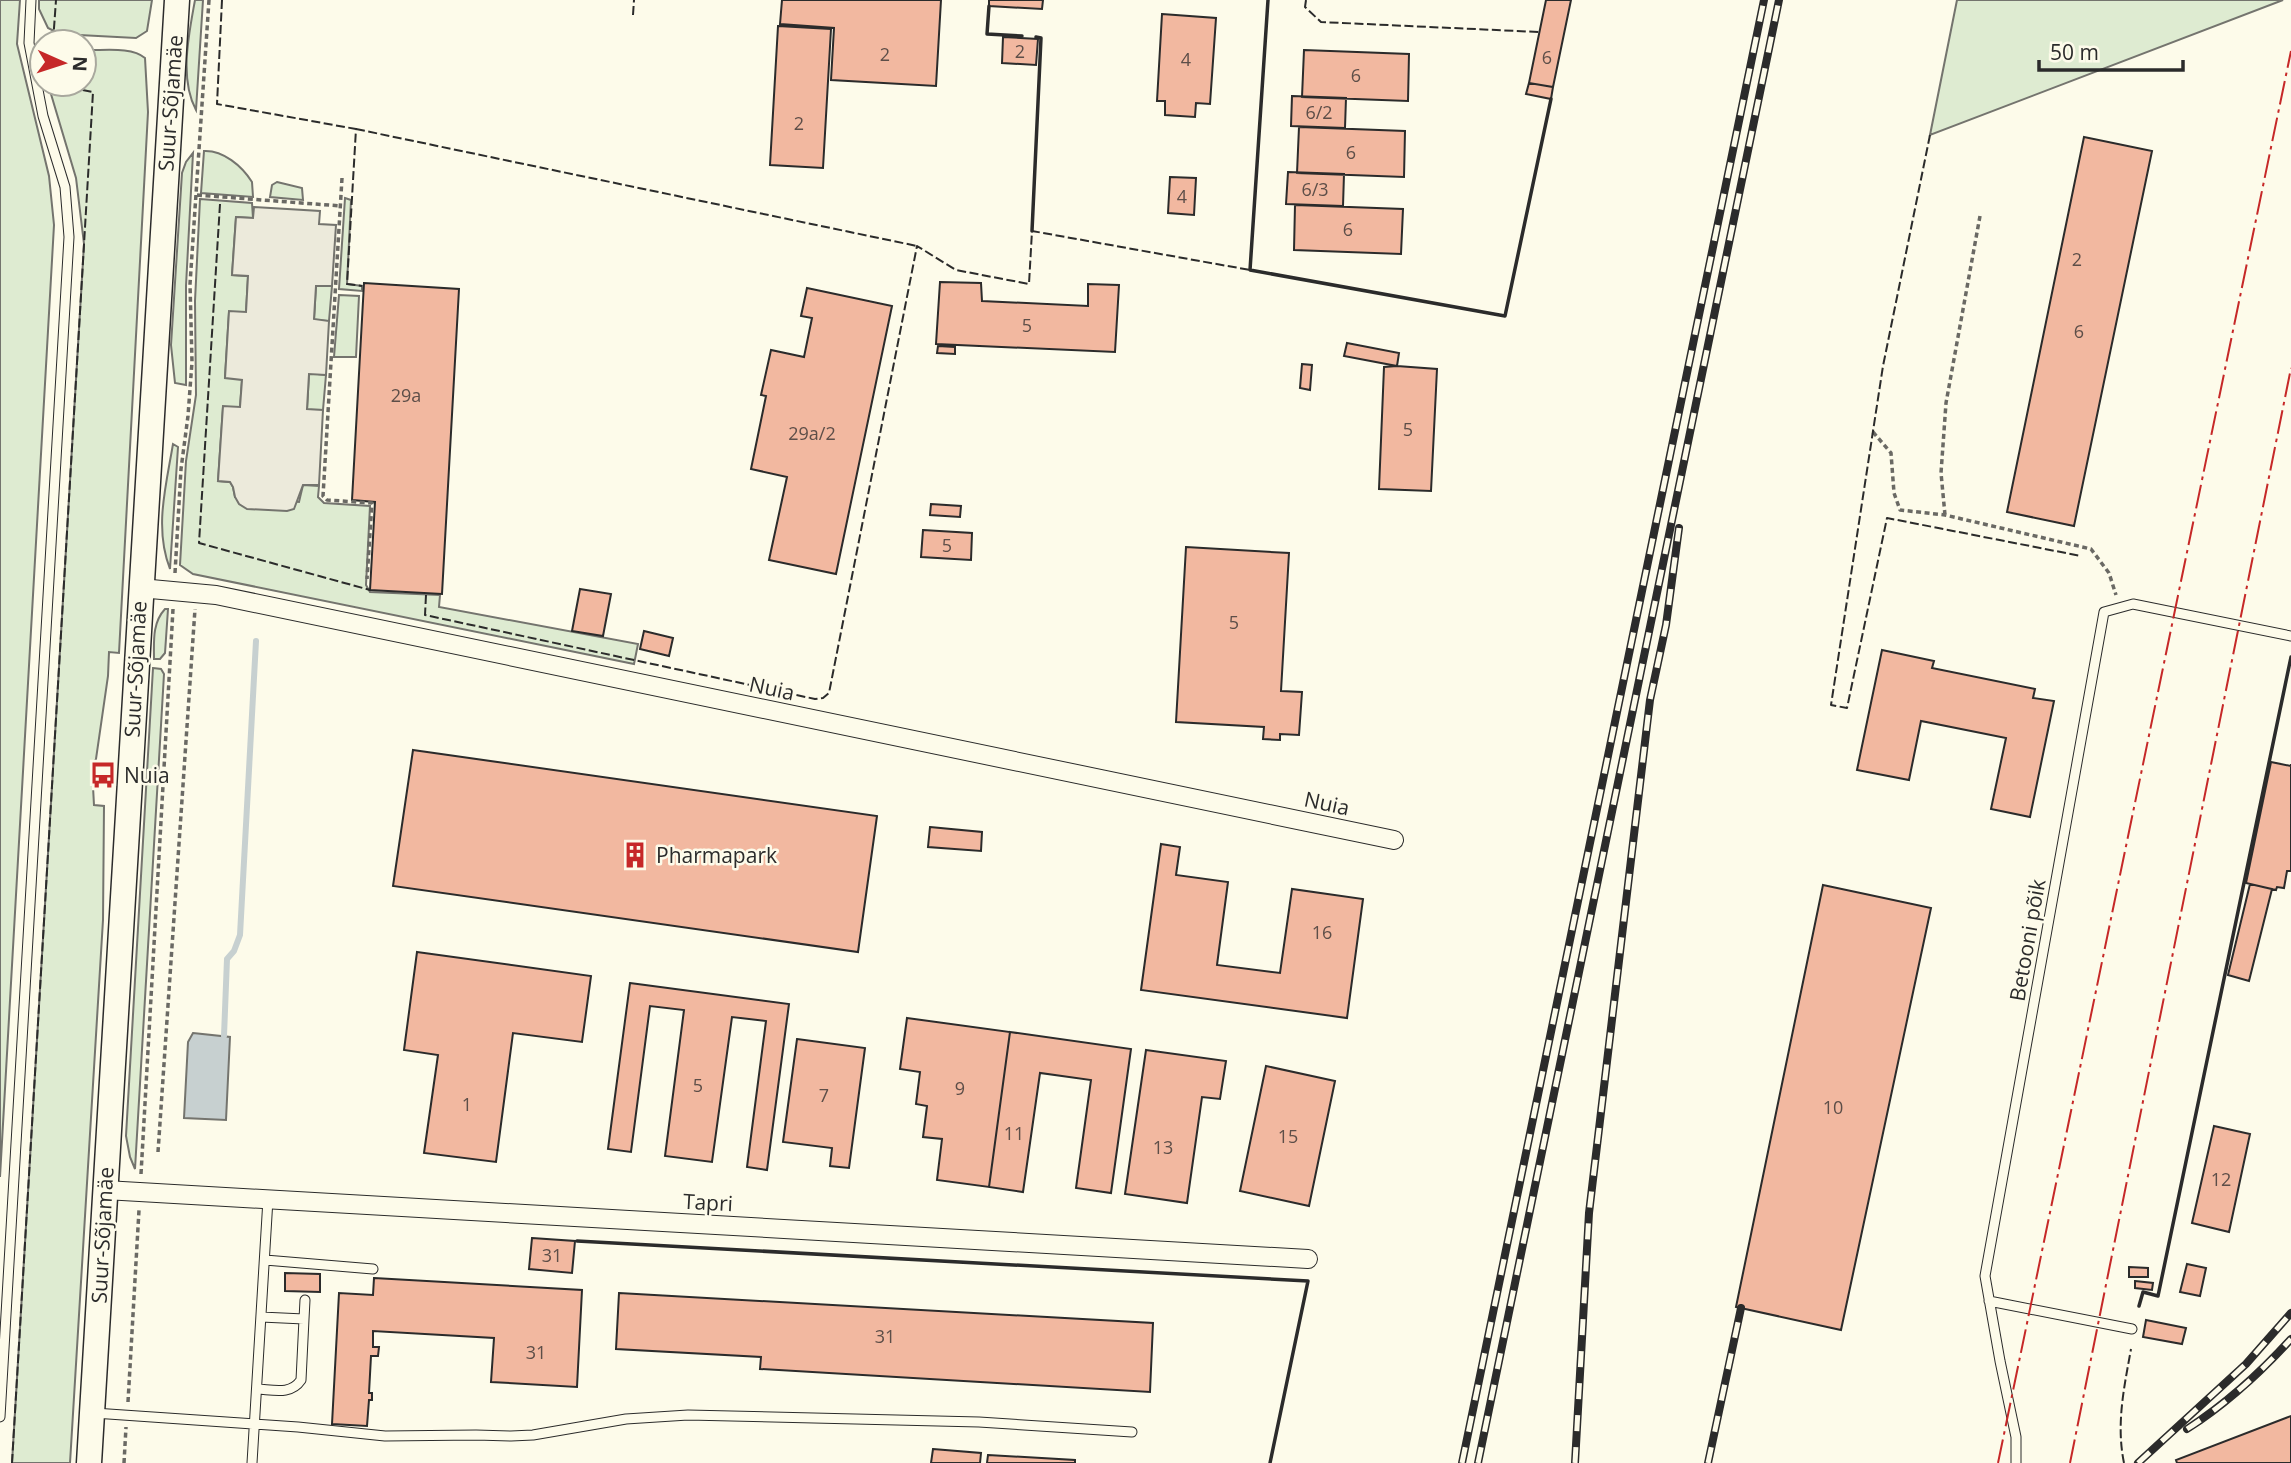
<svg xmlns="http://www.w3.org/2000/svg" width="2291" height="1463" font-family="'Open Sans',sans-serif">
	<style>
		.green { fill: #deebd1; stroke: #74746e; stroke-width: 2 }
		.parking { fill: #eceadb; stroke: #74746e; stroke-width: 2 }
		.water { fill: #c7d0d0; stroke: #74746e; stroke-width: 2 }
		.lines { fill: none; stroke-linecap: round; stroke-linejoin: round }
		.stream { stroke: #c7d0d0; stroke-width: 6 }
		.building { fill: #f2b8a0; stroke: #2b2b2b; stroke-width: 2 }
		.lane-casing { stroke: #2b2b2b; stroke-width: 11 }
		.street-casing { stroke: #2b2b2b; stroke-width: 20 }
		.secondary-casing { stroke: #2b2b2b; stroke-width: 27 }
		.path { stroke: #6a6964; stroke-width: 3.5; stroke-dasharray: 5 3.5; stroke-linecap: butt }
		.lane { stroke: #fdfbea; stroke-width: 9 }
		.street { stroke: #fdfbea; stroke-width: 18 }
		.secondary { stroke: #fdfbea; stroke-width: 24 }
		.rail-casing { stroke: #2b2b2b; stroke-width: 8 }
		.rail { stroke: #fdfbea; stroke-width: 5; stroke-dasharray: 16; stroke-linecap: butt }
		.fence { stroke: #2b2b2b; stroke-width: 2; stroke-dasharray: 9 3.5; stroke-linecap: butt }
		.wall { stroke: #2b2b2b; stroke-width: 3.5 }
		.power { stroke: #c62828; stroke-width: 2; stroke-dasharray: 24 5 3.5 5; stroke-linecap: butt }
		.labels { text-anchor: middle; dominant-baseline: central; stroke-width: 5; stroke-linejoin: round; paint-order: stroke }
		.number-label { font-size: 18px; fill: #5d4e48 }
		.street-label { font-size: 21px; fill: #2b2b2b; stroke: #fdfbea }
		.poi-label { font-size: 21px; fill: #2b2b2b; stroke: #fdfbea; text-anchor: start }
	</style>
	<rect width="100%" height="100%" fill="#fdfbea"/>
	<path class="green" d="M 0,0 L 20,0 L 17,44 L 49,176 L 54,225 L 0,1177 Z
		M 39,0 L 152,0 L 147,31 L 136,38 L 60,34 L 48,28 L 39,9 Z
		M 195,0 L 203,0 L 196,110 C 179,78 189,34 195,0 Z
		M 1957,0 L 2283,0 L 1930,135 Z
		M 84,50 C 102,51 131,46 145,58 L 148,112 L 119,653 L 109,652 L 108,676 L 96,759 L 92,768 L 94,805 L 104,806 L 103,920 L 70,1463 L 12,1463 L 84,244 L 76,178 L 48,84 L 84,84 Z
		M 204,151 C 223,150 242,166 252,182 L 253,197 L 201,193 Z
		M 193,153 L 186,286 L 186,385 L 175,383 L 171,345 L 182,173 L 186,162 Z
		M 277,182 L 302,188 L 303,200 L 270,197 L 272,185 Z
		M 345,198 L 351,200 L 347,284 L 362,286 L 362,291 L 339,289 Z
		M 200,199 L 252,203 L 253,218 L 236,217 L 232,275 L 248,276 L 246,312 L 229,312 L 225,377 L 242,379 L 240,407 L 223,407 L 218,481 L 230,482 L 233,487 L 235,497 L 299,502 L 303,485 L 319,486 L 318,497 L 324,503 L 370,506 L 366,585 L 370,592 L 440,595 L 439,607 L 638,644 L 634,664 L 193,574 L 180,565 L 186,461 L 196,395 L 195,301 Z
		M 316,285 L 332,286 L 329,321 L 314,320 Z
		M 339,295 L 359,296 L 356,357 L 334,357 Z
		M 309,373 L 326,375 L 323,410 L 307,410 Z
		M 173,444 L 178,447 L 170,569 C 154,528 166,486 173,444 Z
		M 165,609 L 168,609 L 165,653 L 160,659 L 154,659 C 154,642 152,623 165,609 Z
		M 153,668 L 161,669 L 164,674 L 135,1169 L 130,1157 L 126,1136 Z"/>
	<path class="parking" d="M 254,207 L 320,211 L 319,224 L 336,225 L 332,286 L 316,286 L 314,319 L 329,321 L 326,375 L 309,374 L 307,409 L 323,410 L 319,485 L 303,485 L 294,509 L 287,511 L 247,509 L 239,504 L 235,497 L 233,487 L 230,482 L 218,481 L 223,406 L 240,407 L 242,380 L 225,378 L 229,311 L 246,312 L 248,276 L 232,275 L 236,217 L 253,218 Z"/>
	<path class="water" d="M 193,1033 L 230,1037 L 226,1120 L 184,1118 L 188,1042 Z"/>
	<g class="lines">
		<path class="stream" d="M 224,1036 L 227,959 L 234,951 L 240,935 L 256,641"/>
	</g>
	<path class="building" d="M 782,0 L 941,0 L 936,86 L 831,80 L 834,28 L 780,24 Z
		M 989,0 L 1043,0 L 1042,9 L 989,6 Z
		M 1546,0 L 1571,0 L 1553,87 L 1529,83 Z
		M 1162,14 L 1216,18 L 1210,104 L 1196,103 L 1195,117 L 1165,115 L 1165,101 L 1157,101 Z
		M 778,26 L 831,29 L 823,168 L 770,165 Z
		M 1003,37 L 1038,39 L 1036,65 L 1002,63 Z
		M 1304,50 L 1409,54 L 1408,101 L 1302,97 Z
		M 1529,83 L 1553,87 L 1551,99 L 1526,94 Z
		M 1292,96 L 1346,98 L 1345,128 L 1291,126 Z
		M 1299,127 L 1405,131 L 1404,177 L 1297,173 Z
		M 2084,137 L 2152,151 L 2074,526 L 2007,512 Z
		M 1288,172 L 1344,174 L 1343,206 L 1286,204 Z
		M 1170,177 L 1196,178 L 1194,215 L 1168,213 Z
		M 1295,205 L 1403,209 L 1401,254 L 1294,250 Z
		M 940,282 L 981,283 L 982,301 L 1088,306 L 1088,284 L 1119,285 L 1115,352 L 936,344 Z
		M 364,283 L 459,289 L 442,594 L 370,590 L 375,502 L 352,500 Z
		M 807,288 L 892,306 L 836,574 L 769,560 L 787,477 L 751,469 L 766,396 L 761,395 L 771,350 L 804,357 L 812,318 L 801,316 Z
		M 1347,343 L 1399,353 L 1397,366 L 1344,356 Z
		M 938,346 L 955,347 L 955,354 L 937,353 Z
		M 1302,364 L 1312,365 L 1310,390 L 1300,388 Z
		M 1397,366 L 1437,369 L 1431,491 L 1379,489 L 1384,367 Z
		M 931,504 L 961,506 L 960,517 L 930,515 Z
		M 923,530 L 972,533 L 971,560 L 921,557 Z
		M 1186,547 L 1289,553 L 1281,691 L 1302,692 L 1299,735 L 1280,734 L 1280,740 L 1263,739 L 1264,727 L 1176,722 Z
		M 580,589 L 611,594 L 603,636 L 572,631 Z
		M 644,631 L 673,638 L 669,656 L 640,649 Z
		M 1882,650 L 1934,661 L 1932,668 L 2035,689 L 2033,698 L 2054,701 L 2030,817 L 1991,809 L 2006,738 L 1921,721 L 1909,780 L 1857,770 Z
		M 413,750 L 877,816 L 858,952 L 393,886 Z
		M 2271,762 L 2291,766 L 2291,764 L 2291,871 L 2287,871 L 2284,888 L 2277,887 L 2276,890 L 2246,883 Z
		M 930,827 L 982,832 L 981,851 L 928,847 Z
		M 1161,844 L 1180,847 L 1176,875 L 1228,882 L 1217,965 L 1280,973 L 1292,889 L 1363,899 L 1347,1018 L 1141,990 Z
		M 2250,884 L 2272,889 L 2249,981 L 2228,975 Z
		M 1823,885 L 1931,908 L 1841,1330 L 1736,1307 Z
		M 417,952 L 591,976 L 582,1042 L 513,1033 L 496,1162 L 424,1153 L 438,1055 L 404,1050 Z
		M 630,983 L 789,1004 L 767,1170 L 747,1167 L 766,1021 L 732,1017 L 712,1162 L 665,1156 L 684,1010 L 650,1006 L 631,1152 L 608,1149 Z
		M 907,1018 L 1010,1032 L 989,1187 L 937,1180 L 942,1139 L 923,1137 L 927,1106 L 916,1104 L 920,1072 L 900,1069 Z
		M 1010,1032 L 1131,1049 L 1111,1193 L 1076,1188 L 1091,1080 L 1040,1073 L 1023,1192 L 989,1187 Z
		M 797,1039 L 865,1048 L 849,1168 L 830,1166 L 832,1148 L 783,1142 Z
		M 1146,1050 L 1226,1061 L 1220,1099 L 1202,1097 L 1187,1203 L 1125,1194 Z
		M 1266,1066 L 1335,1081 L 1309,1206 L 1240,1191 Z
		M 2214,1126 L 2250,1134 L 2229,1232 L 2192,1223 Z
		M 532,1238 L 575,1241 L 572,1273 L 529,1269 Z
		M 2187,1264 L 2206,1268 L 2200,1296 L 2180,1292 Z
		M 2129,1267 L 2148,1268 L 2148,1277 L 2129,1277 Z
		M 285,1273 L 320,1274 L 320,1292 L 285,1291 Z
		M 374,1278 L 582,1290 L 577,1387 L 491,1382 L 494,1338 L 373,1331 L 373,1347 L 379,1347 L 378,1356 L 371,1356 L 369,1393 L 372,1393 L 372,1400 L 369,1400 L 367,1426 L 332,1424 L 339,1293 L 373,1295 Z
		M 2135,1281 L 2153,1283 L 2152,1290 L 2135,1288 Z
		M 619,1293 L 1153,1323 L 1150,1392 L 760,1369 L 761,1357 L 616,1349 Z
		M 2146,1320 L 2186,1328 L 2182,1344 L 2143,1337 Z
		M 2291,1416 L 2291,1463 L 2177,1463 L 2176,1460 Z
		M 933,1449 L 981,1453 L 980,1463 L 931,1463 Z
		M 988,1455 L 1075,1460 L 1075,1463 L 987,1463 Z"/>
	<g class="lines">
		<g class="lane-casing">
			<path id="lane" d="M 265,1260 L 373,1269
				M 1989,1301 L 2132,1329
				M 304,1319 L 305,1300
				M 258,1389 C 274,1390 291,1395 301,1380 L 304,1319 L 261,1317
				M 94,1413 L 298,1427 L 385,1436 L 476,1435 L 511,1436 L 533,1435 L 626,1419 L 688,1415 L 979,1422 L 1132,1432
				M 0,1417 L 69,237 L 65,187 L 43,116 L 29,43 L 31,0
				M 252,1463 L 268,1199
				M 2016,1463 L 2016,1437 L 2000,1361 L 1985,1276 L 2104,612 L 2133,604 L 2291,636"/>
		</g>
		<g class="street-casing">
			<path id="street" d="M 140,588 L 216,595 L 1394,840
				M 105,1190 L 1308,1259"/>
		</g>
		<g class="secondary-casing">
			<path id="secondary" d="M 89,1463 L 177,0"/>
		</g>
		<path class="path" d="M 342,178 L 323,496 L 327,500 L 372,503 L 367,579
			M 197,195 L 341,206
			M 1873,432 L 1891,453 L 1894,493 L 1900,510 L 1945,515 L 2091,549 L 2109,573 L 2116,595
			M 1945,515 L 1941,473 L 1946,403 L 1980,216
			M 175,573 L 181,469 L 188,416 L 192,362 L 190,284 L 209,0
			M 158,1152 L 195,609
			M 141,1174 L 173,609
			M 128,1402 L 139,1210
			M 124,1463 L 126,1427"/>
		<use href="#lane" class="lane"/>
		<use href="#street" class="street"/>
		<use href="#secondary" class="secondary"/>
		<g class="rail-casing">
			<path id="rail" d="M 2187,1429 C 2226,1404 2260,1373 2291,1339
				M 1462,1463 L 1764,0
				M 1478,1463 L 1779,0
				M 1575,1463 L 1589,1213 L 1650,700 L 1666,625 L 1679,528
				M 1708,1463 L 1741,1308
				M 2138,1463 L 2246,1364 L 2291,1313"/>
		</g>
		<use href="#rail" class="rail"/>
		<path class="fence" d="M 222,0 L 217,104 L 356,129 L 347,284 L 362,286
			M 1306,0 L 1305,7 L 1321,22 L 1539,32
			M 633,15 L 634,0
			M 53,42 L 56,0
			M 356,129 L 917,246
			M 1930,135 L 1883,366 L 1831,705 L 1847,708 L 1887,518 L 2081,556
			M 220,204 L 199,543 L 370,590
			M 426,595 L 425,615 L 815,699 L 823,698 L 829,693 L 917,246 L 956,270 L 1029,284 L 1032,231 L 1250,270
			M 12,1463 L 93,92 L 50,84
			M 2124,1463 C 2116,1424 2124,1388 2131,1349"/>
		<path class="wall" d="M 1268,0 L 1250,270 L 1505,316 L 1551,99
			M 989,6 L 987,34 L 1022,36
			M 1032,231 L 1041,38 L 1036,37
			M 577,1241 L 1308,1281 L 1270,1463
			M 2139,1306 L 2143,1292 L 2158,1296 L 2291,657"/>
		<path class="power" d="M 1998,1463 L 2291,51
			M 2070,1463 L 2291,368"/>
	</g>
	<defs>
		<g id="bus-bare" transform="scale(2.1)"><path d="M-5-6H5V4H4V6H2V4H-2V6H-4V4H-5ZM-3.5-4V0h7V-4ZM-3.5 1.2v1.5H-2V1.2ZM2 1.2v1.5H3.5V1.2Z" fill="#c62828" stroke="#fdfbea" stroke-width="2.5" paint-order="stroke"/></g>
		<g id="building-bare" transform="scale(2.1)"><path d="M-4-6H4V6H1V3H-1V6H-4ZM-2.5-4.3h1.7v1.8h-1.7ZM.8-4.3h1.7v1.8H.8ZM-2.5-1h1.7V.8h-1.7ZM.8-1h1.7V.8H.8Z" fill="#c62828" stroke="#fdfbea" stroke-width="2.5" paint-order="stroke"/></g>
	</defs>
	<g fill-rule="evenodd">
		<use href="#bus-bare" x="103" y="775"/>
		<use href="#building-bare" x="635" y="855"/>
	</g>
	<g class="labels">
		<g class="number-label">
			<text x="1020" y="51">2</text>
			<text x="885" y="54">2</text>
			<text x="1547" y="57">6</text>
			<text x="1186" y="59">4</text>
			<text x="1356" y="75">6</text>
			<text x="1319" y="112">6/2</text>
			<text x="799" y="123">2</text>
			<text x="1351" y="152">6</text>
			<text x="1315" y="189">6/3</text>
			<text x="1182" y="196">4</text>
			<text x="1348" y="229">6</text>
			<text x="2077" y="259">2</text>
			<text x="1027" y="325">5</text>
			<text x="2079" y="331">6</text>
			<text x="406" y="395">29a</text>
			<text x="1408" y="429">5</text>
			<text x="812" y="433">29a/2</text>
			<text x="947" y="545">5</text>
			<text x="1234" y="622">5</text>
			<text x="1322" y="932">16</text>
			<text x="698" y="1085">5</text>
			<text x="960" y="1088">9</text>
			<text x="824" y="1095">7</text>
			<text x="467" y="1104">1</text>
			<text x="1833" y="1107">10</text>
			<text x="1014" y="1133">11</text>
			<text x="1288" y="1136">15</text>
			<text x="1163" y="1147">13</text>
			<text x="2221" y="1179">12</text>
			<text x="552" y="1255">31</text>
			<text x="885" y="1336">31</text>
			<text x="536" y="1352">31</text>
		</g>
		<g class="street-label">
			<text transform="translate(170 103) rotate(-86)">Suur-Sõjamäe</text>
			<text transform="translate(135 669) rotate(-87)">Suur-Sõjamäe</text>
			<text transform="translate(772 688) rotate(12)">Nuia</text>
			<text transform="translate(1327 803) rotate(12)">Nuia</text>
			<text transform="translate(2027 940) rotate(-80)">Betooni põik</text>
			<text transform="translate(708 1202) rotate(3)">Tapri</text>
			<text transform="translate(102 1235) rotate(-87)">Suur-Sõjamäe</text>
		</g>
		<g class="poi-label">
			<text x="124" y="775">Nuia</text>
			<text x="656" y="855">Pharmapark</text>
		</g>
	</g>
	<g transform="translate(63 63) rotate(93)"><circle r="33" fill="#fdfbea" stroke="#a9a89e" stroke-width="2"/>
	<path d="M0-5L12 26L0 18L-12 26Z" fill="#c62828"/>
	<text y="-10" font-size="19" font-weight="bold" text-anchor="middle" fill="#2b2b2b">N</text>
	</g>
	<path d="M2039 60v10h144v-10" fill="none" stroke="#2b2b2b" stroke-width="3.5"/>
	<text x="2050" y="60" font-size="21" fill="#2b2b2b" stroke="#fdfbea" stroke-width="5" paint-order="stroke">50 m</text>
</svg>
